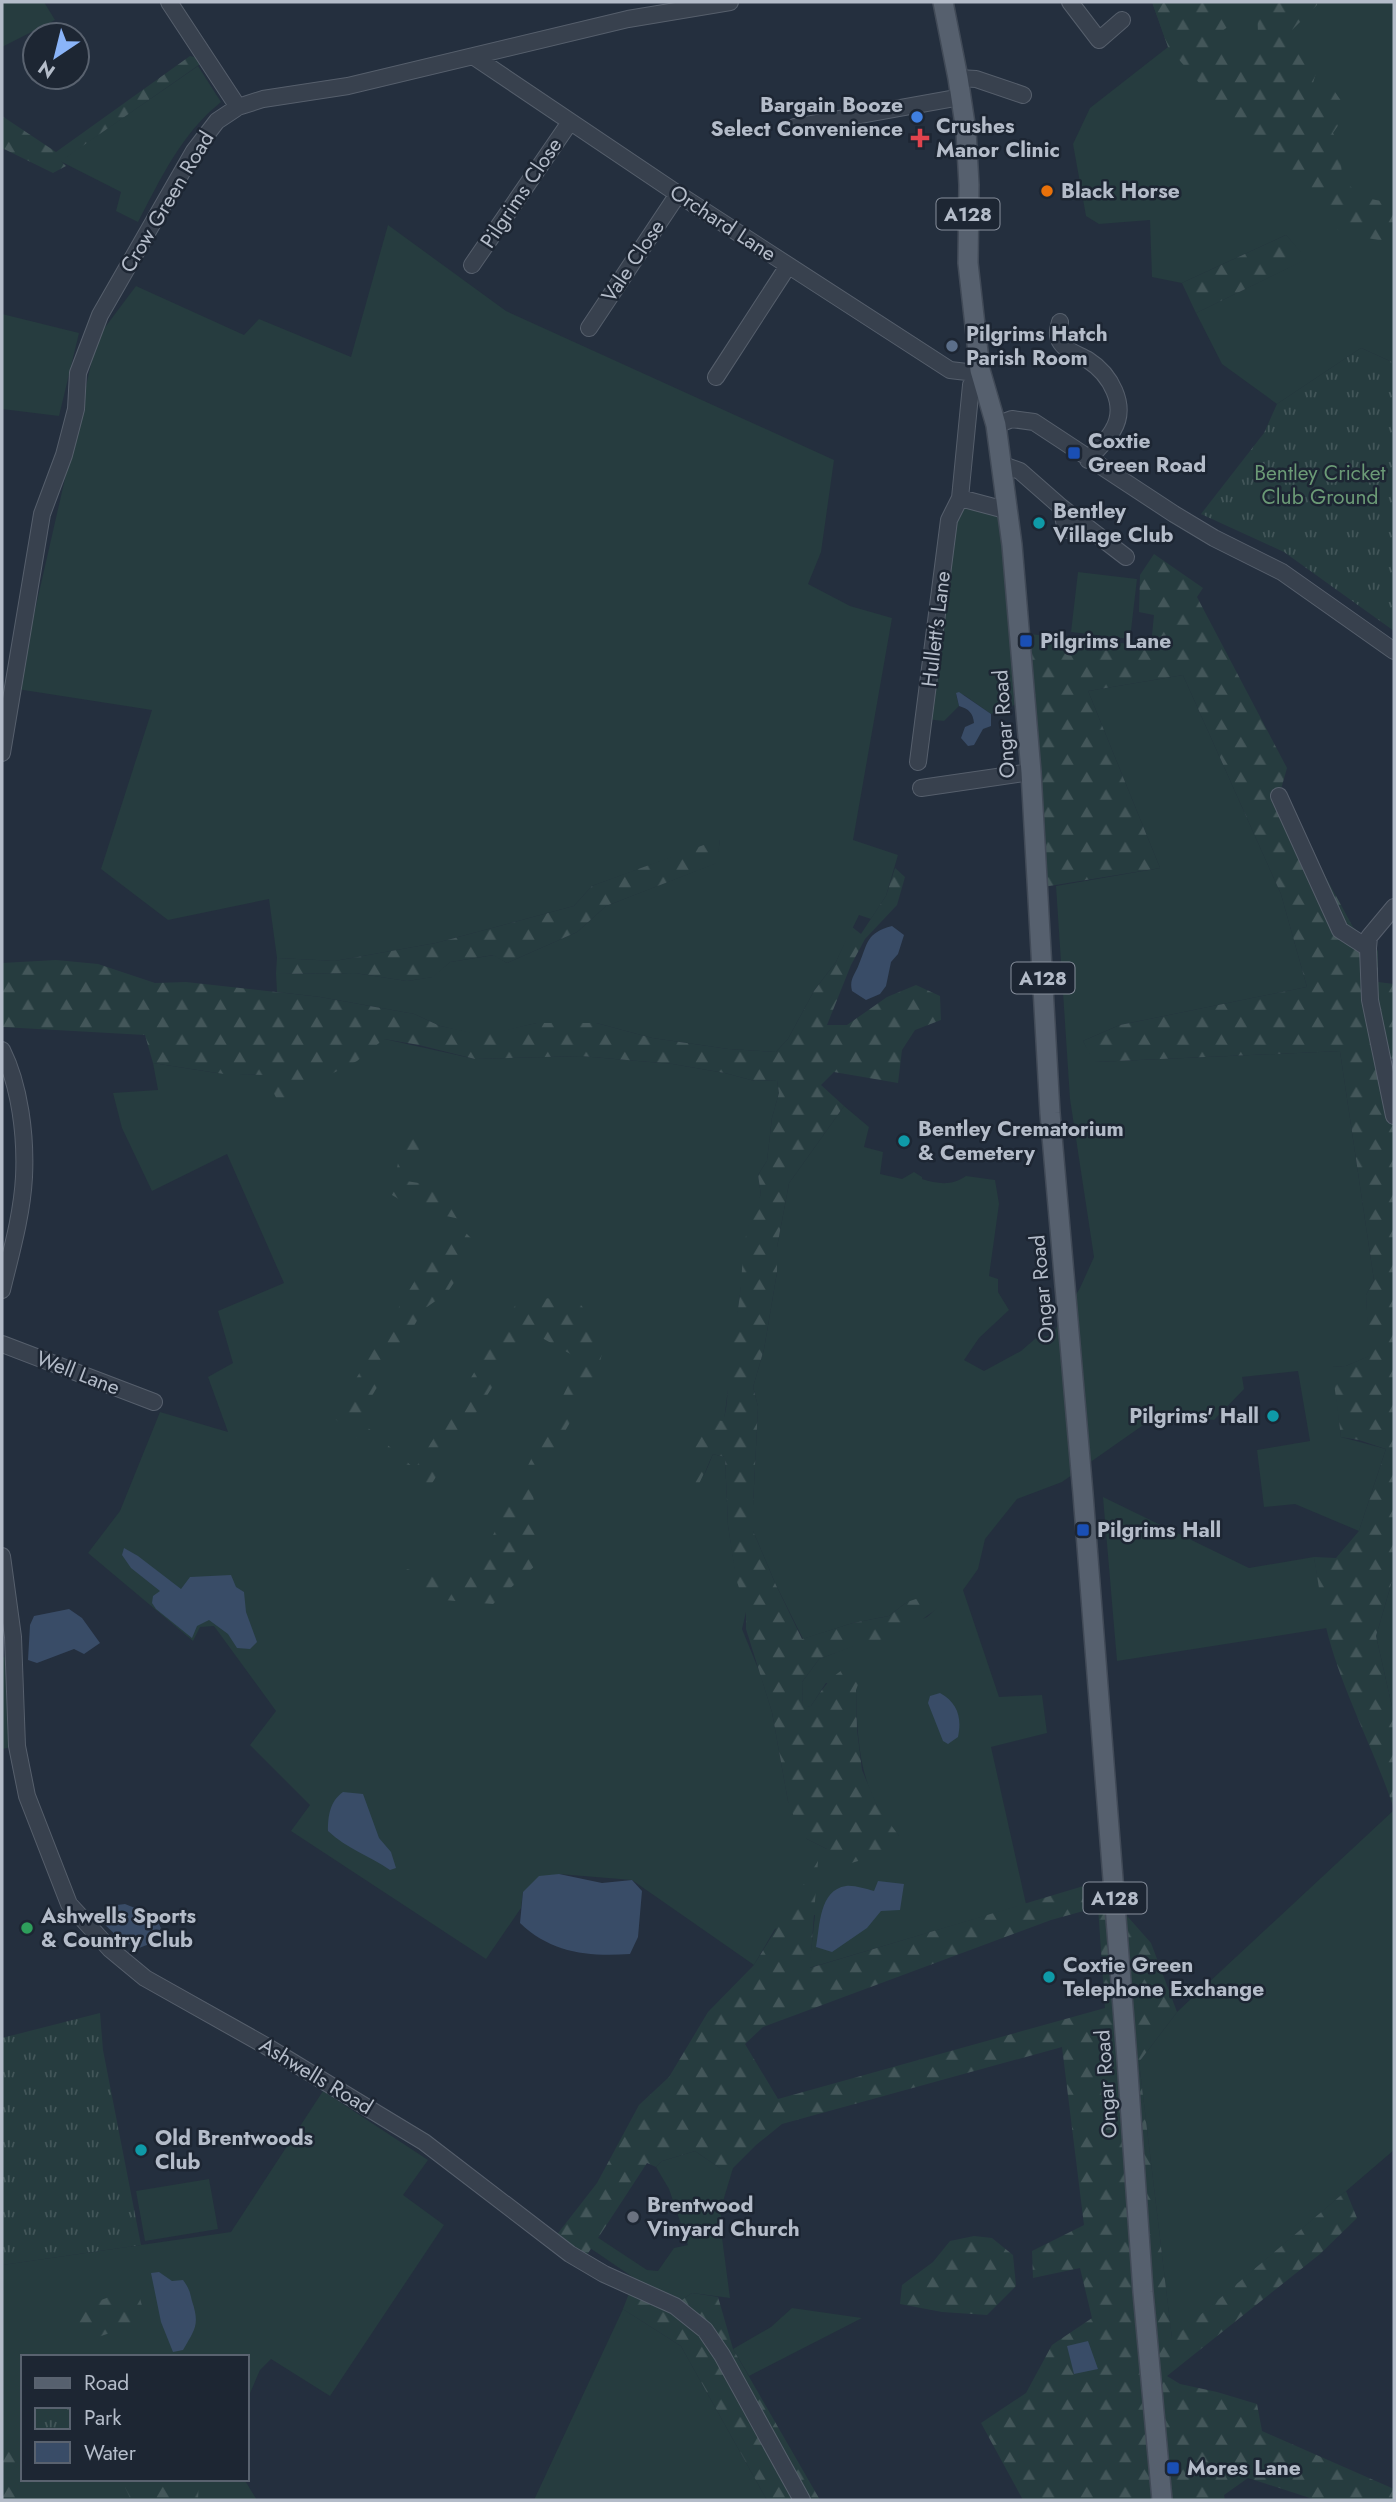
<svg xmlns="http://www.w3.org/2000/svg" width="1396" height="2502" font-family="Jost,sans-serif">
	<style>
		.green { fill: #263c3f }
		.forest { fill: url(#forest-firs); fill-rule: evenodd }
		.park { fill: url(#park-tufts) }
		.water { fill: #394c67 }
		.lines { fill: none; stroke-linecap: round; stroke-linejoin: round }
		.minor-casing { stroke: #565f6c; stroke-width: 18 }
		.major-casing { stroke: #414a57; stroke-width: 22 }
		.minor { stroke: #38414e; stroke-width: 16 }
		.major { stroke: #56606e; stroke-width: 19 }
		.shop-dot { fill: #3f7fe0; stroke: #1d2633; stroke-width: 2.5 }
		.health-dot { fill: #e0444e; stroke: #1d2633; stroke-width: 2.5 }
		.food-dot { fill: #e8710a; stroke: #1d2633; stroke-width: 2.5 }
		.service-dot { fill: #5c6f8a; stroke: #1d2633; stroke-width: 2.5 }
		.transit-dot { fill: #1a4fb4; stroke: #1d2633; stroke-width: 2.5 }
		.culture-dot { fill: #0f9aa8; stroke: #1d2633; stroke-width: 2.5 }
		.leisure-dot { fill: #2e9e5b; stroke: #1d2633; stroke-width: 2.5 }
		.worship-dot { fill: #6b7280; stroke: #1d2633; stroke-width: 2.5 }
		.labels { text-anchor: middle; dominant-baseline: central; stroke-width: 5; stroke-linejoin: round; paint-order: stroke }
		.shield { fill: #1d2633; stroke: #878f9c; stroke-width: 2 }
		.shield-label { font-size: 19px; font-weight: bold; fill: #b4bcc9 }
		.poi-label { font-size: 21px; font-weight: bold; fill: #b4bcc9; stroke: #1d2633; text-anchor: start }
		.street-label { font-size: 21px; fill: #b4bcc9; stroke: #1d2633 }
		.park-label { font-size: 21px; fill: #6b9a76; stroke: #1d2633 }
	</style>
	<defs>
		<pattern id="forest-firs" width="22" height="20" patternUnits="userSpaceOnUse" patternTransform="scale(1.75)"><rect width="22" height="20" fill="#263c3f"/><path d="M5 1l3.5 6h-7zM16 11l3.5 6h-7z" fill="#435659"/></pattern>
		<pattern id="park-tufts" width="24" height="20" patternUnits="userSpaceOnUse" patternTransform="scale(1.75)"><rect width="24" height="20" fill="#263c3f"/><path d="M3 7l-1-3M5 7V3M7 7l1-3M15 17l-1-3M17 17v-4M19 17l1-3" fill="none" stroke="#435659"/></pattern>
	</defs>
	<rect width="100%" height="100%" fill="#242f3e"/>
	<path class="green" d="M 2,2 L 44,2 L 55,20 L 2,47 Z
		M 1152,2 L 1394,2 L 1394,363 L 1361,348 L 1277,404 L 1222,364 L 1196,313 L 1306,259 L 1286,235 L 1182,283 L 1152,277 L 1150,220 L 1099,224 L 1086,216 L 1073,144 L 1090,108 L 1168,47 Z
		M 198,66 L 221,102 C 181,134 161,178 138,222 L 116,211 L 121,192 L 60,161 Z
		M 388,225 L 506,311 L 834,460 L 821,552 L 808,584 L 850,606 L 892,618 L 853,840 L 898,855 L 886,896 L 871,919 L 859,915 L 836,962 L 814,991 L 788,1039 L 776,1052 L 728,1049 L 652,1038 L 596,1023 L 537,1023 L 483,1036 L 440,1026 L 414,1014 L 320,997 L 277,992 L 276,974 L 355,973 L 407,981 L 432,977 L 450,962 L 494,955 L 507,963 L 577,932 L 606,906 L 716,863 L 720,840 L 592,886 L 574,906 L 436,943 L 335,961 L 277,958 L 269,899 L 168,920 L 101,869 L 152,710 L 17,689 L 97,338 L 136,286 L 244,335 L 259,319 L 351,357 Z
		M 2,314 L 79,333 L 59,416 L 2,409 Z
		M 960,498 L 1009,511 L 1025,701 L 991,714 L 964,695 L 956,694 L 959,706 L 944,721 L 925,719 Z
		M 1078,572 L 1137,579 L 1130,639 L 1071,632 Z
		M 1183,675 L 1281,894 L 1307,987 L 1120,1025 L 1083,1041 L 1095,1062 L 1340,1051 L 1374,1280 L 1366,1295 L 1370,1356 L 1346,1366 L 1333,1367 L 1341,1437 L 1386,1449 L 1359,1531 L 1295,1504 L 1264,1507 L 1257,1450 L 1310,1441 L 1298,1371 L 1242,1377 L 1244,1389 L 1214,1420 L 1159,1414 L 1062,1482 L 1017,1499 L 985,1539 L 978,1569 L 963,1590 L 999,1697 L 1042,1695 L 1047,1733 L 991,1747 L 1026,1904 L 809,1968 L 815,1915 L 775,1929 L 754,1965 L 632,1880 L 559,1874 L 523,1892 L 521,1908 L 486,1959 L 291,1831 L 310,1805 L 250,1745 L 276,1711 L 214,1626 L 200,1627 L 193,1641 L 88,1553 L 120,1511 L 160,1412 L 228,1432 L 208,1377 L 233,1363 L 218,1311 L 284,1283 L 227,1154 L 152,1191 L 122,1128 L 113,1093 L 158,1090 L 153,1063 L 217,1073 L 264,1075 L 380,1038 L 475,1059 L 581,1056 L 673,1064 L 725,1073 L 755,1081 L 777,1080 L 779,1093 L 772,1118 L 767,1161 L 758,1175 L 761,1195 L 749,1224 L 724,1421 L 703,1478 L 713,1454 L 725,1457 L 728,1525 L 735,1569 L 747,1608 L 742,1629 L 760,1673 L 772,1712 L 788,1801 L 807,1839 L 827,1849 L 899,1836 C 891,1826 881,1816 876,1804 C 858,1768 857,1730 856,1690 L 826,1683 L 811,1706 L 803,1708 L 802,1682 L 819,1659 L 927,1617 L 942,1603 L 907,1602 L 889,1616 L 853,1623 L 803,1639 L 775,1583 L 753,1531 L 753,1505 L 758,1407 L 753,1387 L 764,1349 L 777,1272 L 777,1247 L 789,1183 L 844,1106 L 869,1127 L 864,1147 L 883,1152 L 880,1174 L 902,1179 L 914,1172 L 922,1177 L 922,1179 C 938,1184 952,1186 966,1176 L 995,1180 L 999,1204 L 989,1276 L 998,1279 L 998,1292 L 1009,1310 L 979,1338 L 964,1360 L 984,1371 L 1021,1351 L 1036,1338 L 1052,1335 L 1080,1288 L 1094,1257 L 1070,1099 L 1056,886 L 1160,868 L 1088,691 Z
		M 1103,1497 L 1249,1568 L 1314,1557 L 1327,1628 L 1117,1661 Z
		M 1394,1574 L 1394,1716 L 1376,1636 Z
		M 2,1657 L 14,1658 L 17,1746 L 2,1749 Z
		M 1394,1810 L 1394,2150 L 1172,2340 L 1139,2062 L 1177,2012 Z
		M 323,2091 L 428,2160 L 403,2195 L 444,2225 L 330,2396 L 271,2359 L 260,2370 L 247,2400 L 247,2357 L 23,2357 L 23,2479 L 244,2479 L 257,2500 L 2,2500 L 2,2265 L 231,2232 Z
		M 695,2151 L 720,2168 L 733,2168 L 721,2208 L 721,2230 L 730,2298 L 692,2293 L 682,2300 L 634,2278 L 590,2248 L 597,2237 L 647,2270 L 658,2271 L 674,2248 L 688,2245 L 669,2189 L 656,2167 L 662,2161 Z
		M 209,2179 L 218,2229 L 145,2241 L 136,2191 Z
		M 792,2308 L 862,2318 L 749,2376 L 733,2349 L 771,2327 Z
		M 623,2309 L 681,2346 L 767,2500 L 534,2500 Z"/>
	<path class="forest" d="M 1152,2 L 1220,2 L 1233,23 L 1218,34 L 1242,59 L 1258,34 L 1257,2 L 1317,2 L 1317,5 L 1283,39 L 1291,56 L 1306,46 L 1319,63 L 1313,83 L 1316,103 L 1335,92 L 1348,111 L 1333,133 L 1340,146 L 1342,178 L 1361,197 L 1381,201 L 1394,193 L 1394,243 L 1341,233 L 1233,122 L 1168,47 Z
		M 190,56 L 206,60 L 61,161 L 66,166 L 53,173 L 2,148 L 2,116 L 56,152 Z
		M 1286,235 L 1307,259 L 1196,313 L 1182,283 Z
		M 1154,554 L 1203,588 L 1197,597 L 1287,768 L 1279,796 L 1291,802 L 1324,874 L 1353,927 L 1378,951 L 1378,982 L 1394,984 L 1394,1059 L 1382,1057 L 1394,1116 L 1394,1574 L 1376,1636 L 1394,1716 L 1394,1809 C 1374,1748 1341,1690 1326,1627 C 1321,1604 1318,1580 1314,1557 L 1336,1558 L 1359,1531 L 1386,1449 L 1359,1440 L 1341,1437 L 1332,1367 L 1346,1366 L 1369,1356 L 1366,1295 L 1374,1280 L 1340,1051 L 1094,1062 L 1083,1041 L 1120,1025 L 1307,987 L 1281,894 L 1183,675 L 1088,691 L 1160,868 L 1037,888 L 1028,634 L 1151,646 L 1154,615 L 1139,612 L 1140,575 Z
		M 720,839 L 717,863 L 606,906 L 577,932 L 507,963 L 493,955 L 450,962 L 433,977 L 407,981 L 355,973 L 276,974 L 277,958 L 335,961 L 436,943 L 574,906 L 592,886 Z
		M 895,868 L 905,877 L 897,905 L 865,939 L 851,965 L 827,1025 L 847,1025 L 887,997 L 916,985 L 940,996 L 941,1020 L 915,1030 L 902,1050 L 898,1083 L 834,1072 L 821,1085 L 844,1106 L 789,1183 L 777,1247 L 777,1272 L 764,1349 L 753,1387 L 758,1407 L 753,1505 L 753,1531 L 775,1583 L 802,1639 L 853,1623 L 889,1616 L 907,1602 L 931,1594 L 943,1604 L 901,1635 L 854,1646 L 819,1659 L 802,1682 L 803,1707 L 811,1706 C 826,1684 837,1665 866,1663 L 856,1690 L 857,1730 L 862,1770 L 877,1806 L 899,1836 L 895,1850 L 838,1867 L 827,1849 L 807,1839 L 798,1828 L 788,1801 L 772,1712 L 746,1629 L 746,1608 L 736,1579 L 728,1525 L 725,1457 L 713,1454 L 697,1488 L 689,1467 L 697,1428 L 702,1418 L 723,1421 C 729,1404 727,1385 728,1368 C 730,1348 734,1329 738,1309 C 744,1273 740,1227 761,1195 L 758,1175 L 767,1161 L 772,1118 L 779,1093 L 777,1080 L 755,1081 L 725,1073 L 673,1064 L 581,1056 L 475,1059 L 419,1045 L 384,1039 L 357,1061 L 278,1101 L 264,1075 L 224,1074 L 153,1063 L 145,1035 L 2,1027 L 2,963 L 56,960 L 98,964 L 155,983 L 186,982 L 320,997 L 414,1014 L 440,1026 L 483,1035 L 537,1023 L 596,1023 L 652,1038 L 728,1049 L 776,1052 L 788,1039 L 814,991 L 836,962 L 852,927 L 861,934 L 886,896 Z
		M 423,1129 L 418,1156 L 406,1181 L 444,1187 L 470,1207 L 460,1219 C 435,1214 413,1209 392,1195 L 404,1131 Z
		M 463,1230 L 472,1239 L 461,1272 L 447,1293 L 424,1309 L 358,1419 L 415,1469 L 521,1296 L 578,1301 L 606,1338 L 596,1377 L 533,1487 L 537,1564 L 493,1604 L 419,1598 L 401,1567 L 425,1575 L 473,1575 L 581,1360 L 528,1330 L 424,1496 L 333,1417 L 425,1264 Z
		M 818,1861 L 810,1968 L 1097,1882 L 1151,1943 L 1177,2012 L 1139,2062 L 1172,2339 L 1346,2191 L 1357,2218 L 1320,2254 L 1167,2376 L 1180,2384 L 1217,2392 L 1257,2404 L 1262,2431 L 1394,2489 L 1394,2500 L 1316,2500 L 1248,2478 L 1224,2495 L 1225,2500 L 1023,2500 L 981,2423 L 1026,2393 L 1052,2345 L 1092,2318 L 1080,2268 L 1033,2278 L 1032,2251 L 1084,2225 L 1062,2047 L 782,2124 L 756,2145 L 733,2168 L 720,2168 L 695,2151 L 662,2161 L 656,2167 L 647,2163 L 583,2261 L 552,2241 L 597,2183 L 639,2105 L 669,2077 L 708,2012 L 754,1965 ZM 1098,1907 L 1105,2008 L 778,2099 L 745,2044 L 763,2027 L 1051,1920 Z
		M 974,2236 L 992,2238 L 1013,2255 L 1016,2286 L 987,2315 L 942,2312 L 900,2304 L 902,2285 L 933,2262 L 950,2241 Z
		M 635,2278 L 682,2300 L 692,2293 L 718,2297 L 733,2349 L 820,2500 L 767,2500 L 681,2346 L 623,2309 Z
		M 137,2287 L 146,2321 L 77,2344 L 65,2313 Z
		M 2,2450 L 23,2450 L 21,2500 L 2,2500 Z
		M 121,2479 L 199,2479 L 198,2500 L 131,2500 Z"/>
	<path class="park" d="M 1361,348 L 1394,363 L 1394,631 L 1284,552 L 1201,514 L 1264,433 L 1277,404 Z
		M 100,2013 L 103,2050 L 141,2245 L 2,2265 L 2,2038 Z"/>
	<path class="water" d="M 959,692 L 991,714 L 991,726 L 983,729 L 974,745 L 968,746 L 961,738 L 965,727 L 974,723 C 973,713 969,709 959,706 L 956,693 Z
		M 892,926 L 904,935 L 898,954 L 891,962 L 886,986 L 880,994 L 866,1000 L 852,991 C 849,979 855,975 859,964 C 868,943 866,933 892,926 Z
		M 124,1548 L 138,1556 L 181,1589 L 190,1577 L 231,1575 L 236,1587 L 244,1592 L 246,1612 L 257,1642 L 250,1649 L 237,1648 L 228,1634 L 209,1620 L 197,1626 L 192,1638 L 156,1609 L 152,1603 L 153,1596 L 160,1591 L 131,1568 L 122,1555 Z
		M 69,1609 L 82,1618 L 100,1643 L 84,1654 L 74,1649 L 37,1663 L 28,1660 L 30,1625 L 34,1616 Z
		M 940,1693 C 958,1703 962,1718 958,1737 L 948,1744 L 943,1741 L 928,1703 L 930,1696 Z
		M 343,1792 L 363,1794 L 379,1838 L 391,1852 L 396,1868 L 390,1870 C 370,1856 347,1849 328,1831 C 328,1816 330,1801 343,1792 Z
		M 559,1874 L 602,1883 L 632,1880 L 642,1891 L 638,1937 L 630,1954 C 589,1957 551,1953 520,1923 L 523,1892 L 539,1876 Z
		M 878,1881 L 904,1884 L 900,1910 L 881,1911 L 867,1928 L 832,1952 L 816,1947 C 820,1926 819,1890 846,1886 C 854,1885 866,1889 874,1891 Z
		M 125,1904 L 155,1916 L 161,1928 L 152,1943 L 139,1948 L 121,1940 L 102,1922 L 104,1913 L 109,1906 Z
		M 159,2272 L 172,2281 L 183,2280 C 189,2288 190,2292 192,2301 C 200,2325 195,2329 183,2350 L 173,2352 L 161,2322 L 151,2273 Z
		M 1088,2341 L 1098,2369 L 1074,2374 L 1067,2346 Z"/>
	<g class="lines">
		<g class="minor-casing">
			<path id="minor" d="M 169,2 L 238,107
				M 1070,2 L 1099,40 L 1122,20
				M 473,56 L 678,194 L 950,370 L 967,372 L 980,370
				M 958,78 L 976,79 L 1023,95
				M 794,127 L 961,97
				M 472,265 L 570,122
				M 1060,322 C 1058,329 1056,336 1061,343 C 1066,351 1080,355 1088,360 C 1110,374 1128,405 1113,430 C 1107,441 1096,450 1088,460
				M 589,328 L 678,194
				M 716,377 L 788,266
				M 996,425 L 1012,419 L 1034,422 L 1174,514 L 1214,538 L 1282,572 L 1394,651
				M 1003,465 L 1020,471 L 1061,507 L 1126,557
				M 960,498 L 1009,511
				M 1061,507 L 1066,530
				M 2,753 L 42,514 L 64,455 L 76,409 L 78,373 L 100,315 L 194,151 L 217,121 L 238,107 L 263,99 L 348,86 L 628,19 L 730,2
				M 918,762 L 949,520 L 960,498 L 971,385 L 980,370
				M 921,788 L 1031,772
				M 1279,796 L 1340,930 L 1368,948
				M 1394,907 L 1369,937 L 1368,948 L 1370,1000 L 1394,1116
				M 2,1050 C 20,1086 26,1136 24,1177 C 22,1215 11,1253 2,1290
				M 2,1344 L 154,1402
				M 2,1556 L 13,1637 L 17,1746 L 27,1796 L 69,1904 L 110,1949 L 145,1978 L 266,2046 L 381,2116 L 424,2142 L 570,2254 L 604,2274 L 675,2306 L 705,2330 L 722,2355 L 802,2500"/>
		</g>
		<g class="major-casing">
			<path id="major" d="M 943,2 L 958,78 L 966,131 L 969,185 L 968,263 L 980,370 L 996,425 L 1012,545 L 1031,772 L 1050,1113 L 1083,1494 L 1127,2059 L 1143,2292 L 1162,2500"/>
		</g>
		<use href="#minor" class="minor"/>
		<use href="#major" class="major"/>
	</g>
	<circle class="shop-dot" cx="917" cy="117" r="7"/>
	<path class="health-dot" d="M916.5 127.5h7v7h7v7h-7v7h-7v-7h-7v-7h7z"/>
	<circle class="food-dot" cx="1047" cy="191" r="7"/>
	<circle class="service-dot" cx="952" cy="346" r="7"/>
	<g class="transit-dot">
		<rect x="1067" y="446" width="14" height="14" rx="3.5"/>
		<rect x="1019" y="634" width="14" height="14" rx="3.5"/>
		<rect x="1076" y="1523" width="14" height="14" rx="3.5"/>
		<rect x="1166" y="2461" width="14" height="14" rx="3.5"/>
	</g>
	<g class="culture-dot">
		<circle cx="1039" cy="523" r="7"/>
		<circle cx="904" cy="1141" r="7"/>
		<circle cx="1273" cy="1416" r="7"/>
		<circle cx="1049" cy="1977" r="7"/>
		<circle cx="141" cy="2150" r="7"/>
	</g>
	<circle class="leisure-dot" cx="27" cy="1928" r="7"/>
	<circle class="worship-dot" cx="633" cy="2217" r="7"/>
	<g class="labels">
		<g class="shield">
			<rect x="936.5" y="198.5" width="63" height="31" rx="5"/>
			<rect x="1011.5" y="962.5" width="63" height="31" rx="5"/>
			<rect x="1083.5" y="1882.5" width="63" height="31" rx="5"/>
		</g>
		<g class="shield-label">
			<text x="968" y="214">A128</text>
			<text x="1043" y="978">A128</text>
			<text x="1115" y="1898">A128</text>
		</g>
		<g class="poi-label">
			<text x="903" y="105" text-anchor="end">Bargain Booze<tspan x="903" dy="24">Select Convenience</tspan></text>
			<text x="936" y="126">Crushes<tspan x="936" dy="24">Manor Clinic</tspan></text>
			<text x="1061" y="191">Black Horse</text>
			<text x="966" y="334">Pilgrims Hatch<tspan x="966" dy="24">Parish Room</tspan></text>
			<text x="1088" y="441">Coxtie<tspan x="1088" dy="24">Green Road</tspan></text>
			<text x="1053" y="511">Bentley<tspan x="1053" dy="24">Village Club</tspan></text>
			<text x="1040" y="641">Pilgrims Lane</text>
			<text x="918" y="1129">Bentley Crematorium<tspan x="918" dy="24">&amp; Cemetery</tspan></text>
			<text x="1259" y="1416" text-anchor="end">Pilgrims' Hall</text>
			<text x="1097" y="1530">Pilgrims Hall</text>
			<text x="41" y="1916">Ashwells Sports<tspan x="41" dy="24">&amp; Country Club</tspan></text>
			<text x="1063" y="1965">Coxtie Green<tspan x="1063" dy="24">Telephone Exchange</tspan></text>
			<text x="155" y="2138">Old Brentwoods<tspan x="155" dy="24">Club</tspan></text>
			<text x="647" y="2205">Brentwood<tspan x="647" dy="24">Vinyard Church</tspan></text>
			<text x="1187" y="2468">Mores Lane</text>
		</g>
		<g class="street-label">
			<text transform="translate(521 193) rotate(-56)">Pilgrims Close</text>
			<text transform="translate(167 202) rotate(-59)">Crow Green Road</text>
			<text transform="translate(723 223) rotate(33)">Orchard Lane</text>
			<text transform="translate(633 261) rotate(-56)">Vale Close</text>
			<text transform="translate(936 629) rotate(-83)">Hullett's Lane</text>
			<text transform="translate(1004 724) rotate(-94)">Ongar Road</text>
			<text transform="translate(1042 1289) rotate(-95)">Ongar Road</text>
			<text transform="translate(78 1373) rotate(21)">Well Lane</text>
			<text transform="translate(316 2076) rotate(31)">Ashwells Road</text>
			<text transform="translate(1106 2084) rotate(-94)">Ongar Road</text>
		</g>
		<g class="park-label">
			<text x="1320" y="473">Bentley Cricket<tspan x="1320" dy="24">Club Ground</tspan></text>
		</g>
	</g>
	<rect width="1396" height="2502" fill="none" stroke="#b4bcc9" stroke-width="7"/>
	<rect x="21" y="2355" width="228" height="126" fill="#1d2633" stroke="#59626f" stroke-width="2"/>
	<rect x="35" y="2378" width="35" height="10" fill="#56606e" stroke="#59626f" stroke-width="2"/>
	<text x="84" y="2390" font-size="21" fill="#b4bcc9">Road</text>
	<rect x="35" y="2408" width="35" height="21" fill="url(#park-tufts)" stroke="#59626f" stroke-width="2"/>
	<text x="84" y="2425" font-size="21" fill="#b4bcc9">Park</text>
	<rect x="35" y="2442" width="35" height="21" fill="#394c67" stroke="#59626f" stroke-width="2"/>
	<text x="84" y="2460" font-size="21" fill="#b4bcc9">Water</text>
	<g transform="translate(56 56) rotate(215)"><circle r="33" fill="#1d2633" stroke="#59626f" stroke-width="2"/>
	<path d="M0-5L12 26L0 18L-12 26Z" fill="#8ab4f8"/>
	<text y="-10" font-size="19" font-weight="bold" text-anchor="middle" fill="#b4bcc9">N</text>
	</g>
</svg>
